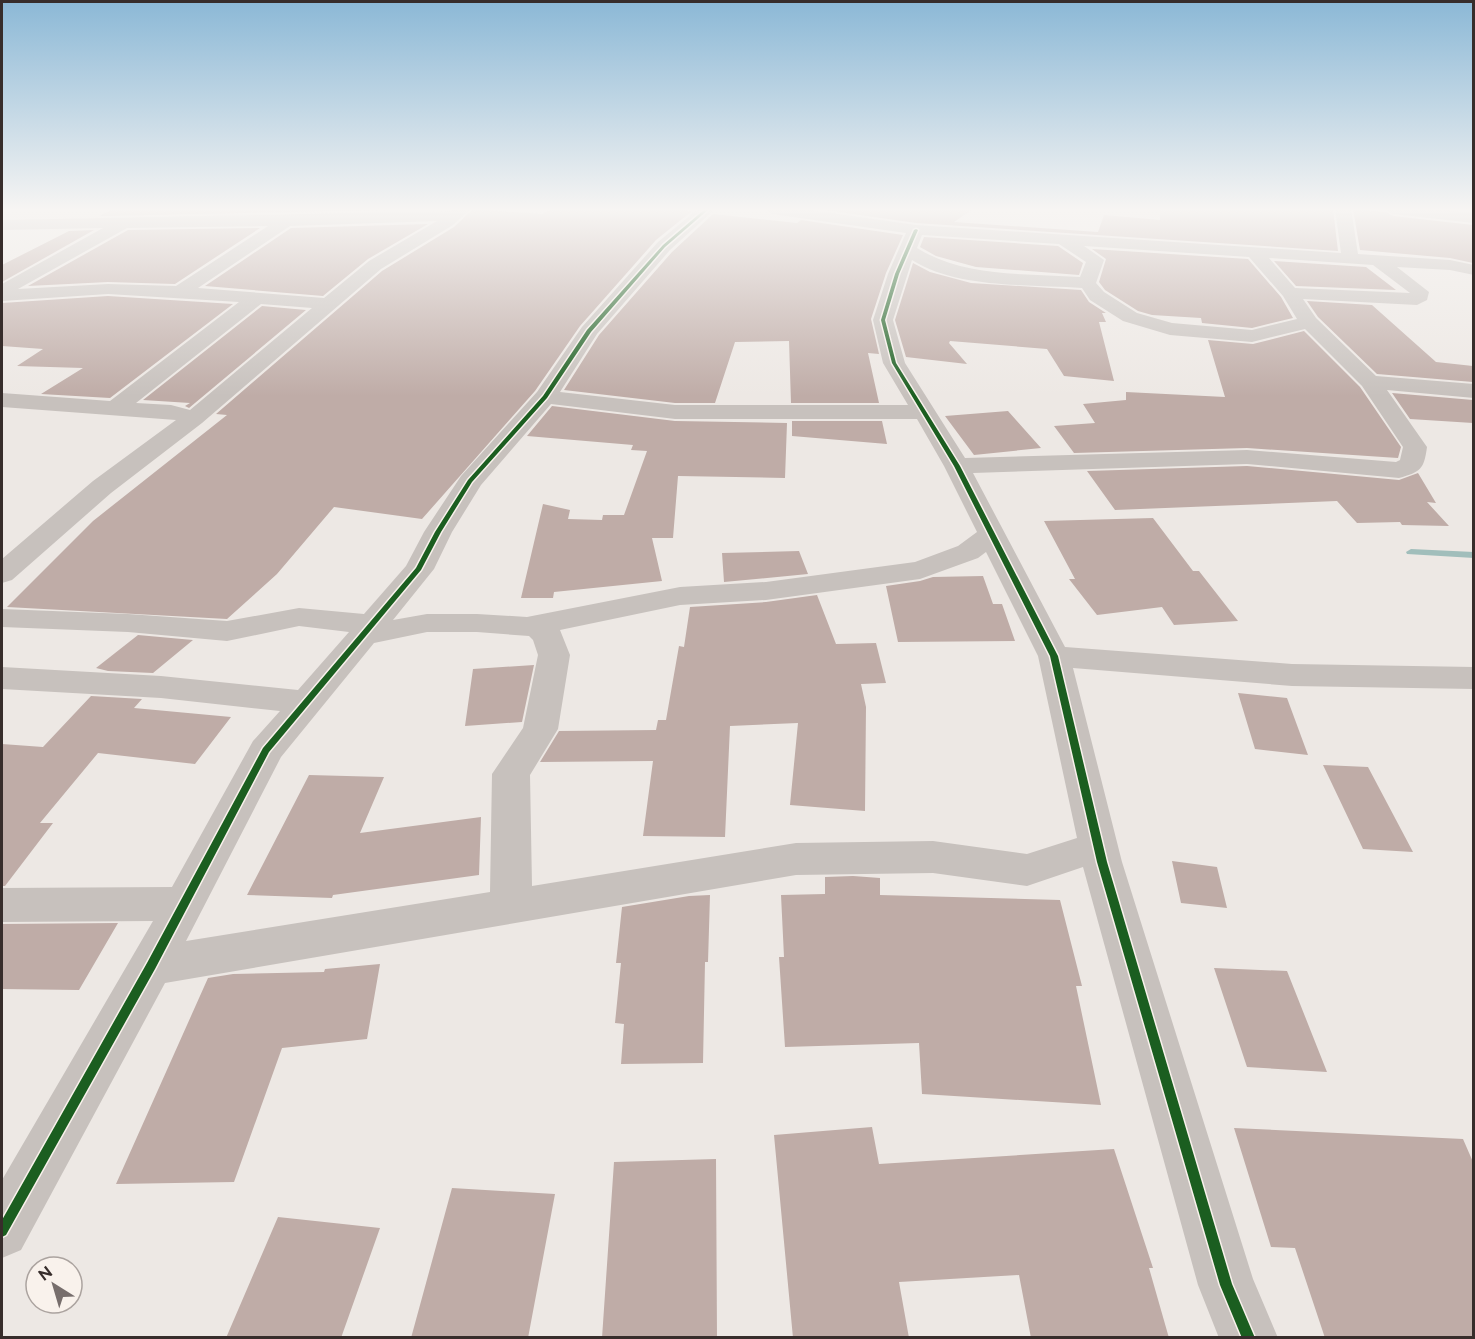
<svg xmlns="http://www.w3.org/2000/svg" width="1475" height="1339" font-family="Raleway,sans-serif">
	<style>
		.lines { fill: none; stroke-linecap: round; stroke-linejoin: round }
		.stream { fill: #a1bebb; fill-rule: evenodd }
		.building { fill: #bfaca7 }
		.minor { fill: #c7c1bd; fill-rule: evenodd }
		.cycleway-casing { stroke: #f9f2ec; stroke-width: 3 }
		.cycleway { fill: #1b5e20; fill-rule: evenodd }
	</style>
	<rect width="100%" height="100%" fill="#ede8e4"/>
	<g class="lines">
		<path class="stream" d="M 1411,549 L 1474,552 L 1474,558 L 1407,554 L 1406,552 Z"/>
	</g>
	<path class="building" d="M 113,209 L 444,209 L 99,216 Z
		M 473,209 L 542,214 L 552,209 L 670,209 L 692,211 L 656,240 L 580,326 L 535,391 L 422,519 L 334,507 L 277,574 L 227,619 L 7,607 L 93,521 L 227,415 L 216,414 L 382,271 L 454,227 Z
		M 818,209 L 973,209 L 954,222 L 1098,232 L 1104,215 L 1160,220 L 1160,209 L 1333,209 L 1338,251 L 916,223 Z
		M 1353,209 L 1386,212 L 1393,216 L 1473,225 L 1473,263 L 1450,258 L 1360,250 Z
		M 713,214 L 797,223 L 801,220 L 903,235 L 886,273 L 871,319 L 879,354 L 868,353 L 879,403 L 791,403 L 789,341 L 735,342 L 715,403 L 675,403 L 564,390 L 599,335 L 672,252 Z
		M 428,224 L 368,259 L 323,296 L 205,286 L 291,228 Z
		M 260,228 L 175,284 L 108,282 L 28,286 L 128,230 Z
		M 94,230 L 2,282 L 2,265 L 69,231 Z
		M 924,237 L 1058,246 L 1083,263 L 1079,275 L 976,267 L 936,256 L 920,247 Z
		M 1092,249 L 1248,259 L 1281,297 L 1293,318 L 1252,328 L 1202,323 L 1201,318 L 1152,315 L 1138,311 L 1105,290 L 1099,282 L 1106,259 Z
		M 1274,261 L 1366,267 L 1396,290 L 1296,286 Z
		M 913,263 L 930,272 L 971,283 L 1081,290 L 1089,302 L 1106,313 L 1102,313 L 1106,322 L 1099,322 L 1114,381 L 1064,376 L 1047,349 L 950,341 L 949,343 L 967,364 L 906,357 L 895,320 Z
		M 108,296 L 233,304 L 110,398 L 41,394 L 83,368 L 17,366 L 43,349 L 2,346 L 2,303 Z
		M 1307,301 L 1372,305 L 1436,362 L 1473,366 L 1473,382 L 1377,374 L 1318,317 Z
		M 262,306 L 306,310 L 189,408 L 185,406 L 190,403 L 143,400 Z
		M 1304,331 L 1360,387 L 1401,447 L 1398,458 L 1247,448 L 1074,453 L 1054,426 L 1095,423 L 1083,404 L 1126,400 L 1126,392 L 1225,397 L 1208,340 L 1253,344 Z
		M 1392,393 L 1473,400 L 1473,423 L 1410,419 Z
		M 552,406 L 675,421 L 787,423 L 785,478 L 678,476 L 673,538 L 652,538 L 662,581 L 554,592 L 553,598 L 521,598 L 543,504 L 570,510 L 568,519 L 602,520 L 603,515 L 624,515 L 647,451 L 631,450 L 633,445 L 527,436 Z
		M 1008,411 L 1041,448 L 974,455 L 945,416 Z
		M 792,421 L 882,421 L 887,444 L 792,436 Z
		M 1247,466 L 1399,480 L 1418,473 L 1436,503 L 1427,502 L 1449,526 L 1402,525 L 1400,522 L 1357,523 L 1337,501 L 1115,510 L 1087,471 Z
		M 1153,518 L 1193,571 L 1199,571 L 1238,621 L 1174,625 L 1162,607 L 1097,615 L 1069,579 L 1075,579 L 1044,521 Z
		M 799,551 L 808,574 L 724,582 L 722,553 Z
		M 983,576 L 993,604 L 1002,604 L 1015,641 L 898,642 L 886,586 L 920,581 L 933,577 Z
		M 817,595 L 836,644 L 876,643 L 886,683 L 861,684 L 866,707 L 865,811 L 790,805 L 798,723 L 730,726 L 725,837 L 643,836 L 653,761 L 540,762 L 559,731 L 656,730 L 658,720 L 666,720 L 679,646 L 684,647 L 690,607 L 766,602 Z
		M 138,635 L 193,640 L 153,673 L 108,671 L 96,668 Z
		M 534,665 L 522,722 L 465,726 L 473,669 Z
		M 1238,693 L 1287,698 L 1308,755 L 1255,749 Z
		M 91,696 L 142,699 L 134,708 L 231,717 L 195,764 L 98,753 L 40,823 L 53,823 L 5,886 L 2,886 L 2,744 L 43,747 Z
		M 1323,765 L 1368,767 L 1413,852 L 1363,849 Z
		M 309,775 L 384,777 L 360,833 L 481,817 L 479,875 L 333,895 L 332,898 L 247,895 Z
		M 1172,861 L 1217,867 L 1227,908 L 1181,903 Z
		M 853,876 L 880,878 L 880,895 L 1060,900 L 1082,986 L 1076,986 L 1101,1105 L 922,1094 L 919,1043 L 785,1047 L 779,957 L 784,957 L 781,895 L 825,894 L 825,877 Z
		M 710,895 L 708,962 L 705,962 L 703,1063 L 621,1064 L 624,1024 L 615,1023 L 621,963 L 616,963 L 622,907 L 689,896 Z
		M 118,923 L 79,990 L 2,989 L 2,924 Z
		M 380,964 L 367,1039 L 282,1048 L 234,1182 L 116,1184 L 208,978 L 233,974 L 324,972 L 325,969 Z
		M 1214,968 L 1287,971 L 1327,1072 L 1247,1067 Z
		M 872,1127 L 879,1164 L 1114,1149 L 1153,1268 L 1149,1268 L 1169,1338 L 1031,1338 L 1019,1275 L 899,1282 L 909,1338 L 793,1338 L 774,1135 Z
		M 1234,1128 L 1463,1139 L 1473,1162 L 1473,1338 L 1325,1338 L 1295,1248 L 1271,1247 Z
		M 716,1159 L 717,1338 L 602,1338 L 614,1162 Z
		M 452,1188 L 555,1194 L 528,1338 L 411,1338 Z
		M 278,1217 L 380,1228 L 341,1338 L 226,1338 Z"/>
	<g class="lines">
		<path class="minor" d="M 454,209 L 471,209 L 453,225 L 381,269 L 202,423 L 111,493 L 12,580 L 2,583 L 2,559 L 93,481 L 176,420 L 2,407 L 2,393 L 110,401 L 239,302 L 108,294 L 2,301 L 2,284 L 103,228 L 2,230 L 2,220 L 451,211 ZM 437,221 L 369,261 L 324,298 L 198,288 L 290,226 ZM 268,226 L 176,286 L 108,284 L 18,289 L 127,228 ZM 261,304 L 312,308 L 190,410 L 171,405 L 136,403 Z
			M 698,209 L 715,209 L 670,250 L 597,334 L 560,392 L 675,405 L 908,405 L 883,363 L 873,320 L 888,274 L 906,233 L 772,214 L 764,209 L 803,209 L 916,225 L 1341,253 L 1335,209 L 1351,209 L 1358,254 L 1450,260 L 1474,265 L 1474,275 L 1450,270 L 1397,267 L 1429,292 L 1427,300 L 1417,305 L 1303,299 L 1316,318 L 1376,376 L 1474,384 L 1474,398 L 1387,390 L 1427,447 C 1424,469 1421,472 1399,478 L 1247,464 L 973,473 L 1065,647 L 1292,664 L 1474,667 L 1474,689 L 1292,686 L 1073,668 L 1122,862 L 1253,1279 L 1278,1338 L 1219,1338 L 1198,1285 L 1083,867 L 1027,886 L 933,873 L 796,875 L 165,983 L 21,1250 L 2,1258 L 2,1180 L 153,921 L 2,922 L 2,888 L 172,887 L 253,741 L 280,711 L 161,698 L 2,689 L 2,667 L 161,676 L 298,690 L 349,632 L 299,626 L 227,641 L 128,632 L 2,627 L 2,609 L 128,614 L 227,621 L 299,608 L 364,614 L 406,566 L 424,532 L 461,476 L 537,392 L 582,327 L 658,242 ZM 922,235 L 1059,244 L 1086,262 L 1080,277 C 1025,273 965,278 917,248 ZM 1084,246 L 1249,257 L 1283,296 L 1297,319 L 1252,330 L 1172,323 L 1137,313 L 1104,292 L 1096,283 L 1104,260 ZM 1269,258 L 1373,265 L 1410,293 L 1295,288 ZM 912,260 C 958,289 1028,284 1082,288 L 1090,300 L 1123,321 L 1170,335 L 1252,342 L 1305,329 L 1362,386 L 1403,447 L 1400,460 L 1396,462 L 1247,450 L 965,458 L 905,363 L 893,320 ZM 551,404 L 675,419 L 917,419 L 944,466 L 977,532 L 958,546 L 915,562 L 766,582 L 680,587 L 527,617 L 477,614 L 427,614 L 393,620 L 434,569 L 452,532 L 481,485 ZM 986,552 L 1038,656 L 1077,838 L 1027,854 L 933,841 L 796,843 L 532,886 L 530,775 L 558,729 L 570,655 L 560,630 L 680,605 L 766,600 L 920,579 L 978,558 ZM 427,632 L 477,632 L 529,636 L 533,640 L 538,655 L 523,728 L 492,774 L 490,892 L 186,941 L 281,757 L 374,643 Z
			M 1385,209 L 1434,209 L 1474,213 L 1474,223 L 1393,214 Z"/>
		<g class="cycleway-casing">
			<path id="cycleway" d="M 705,209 L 709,209 L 665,247 L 591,332 L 547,398 L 472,482 L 441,532 L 421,570 L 269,752 L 155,969 L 6,1235 L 2,1237 L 2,1220 L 147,963 L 263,748 L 416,568 L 435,532 L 468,480 L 543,396 L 587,330 L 663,245 Z
				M 916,229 L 918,230 L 899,274 L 885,320 L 896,363 L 960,466 L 1058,656 L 1107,862 L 1232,1284 L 1255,1338 L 1242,1338 L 1220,1285 L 1097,862 L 1050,656 L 954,466 L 892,363 L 881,320 L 895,274 L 914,230 Z"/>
		</g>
		<use href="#cycleway" class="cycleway"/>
	</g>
	<linearGradient id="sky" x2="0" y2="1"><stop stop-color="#8bb8d6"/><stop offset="0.53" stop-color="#f7f5f3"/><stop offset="1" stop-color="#f7f5f3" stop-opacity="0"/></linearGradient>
	<rect width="1475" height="396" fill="url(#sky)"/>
	<rect width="1475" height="1339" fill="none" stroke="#372d2b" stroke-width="6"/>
	<g transform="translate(54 1285) rotate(323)"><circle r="28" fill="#f9f2ec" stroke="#aba39f" stroke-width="1.5"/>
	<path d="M0-4.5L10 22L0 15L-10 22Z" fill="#776e6c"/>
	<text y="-9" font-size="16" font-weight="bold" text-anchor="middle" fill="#372d2b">N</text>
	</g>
</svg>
